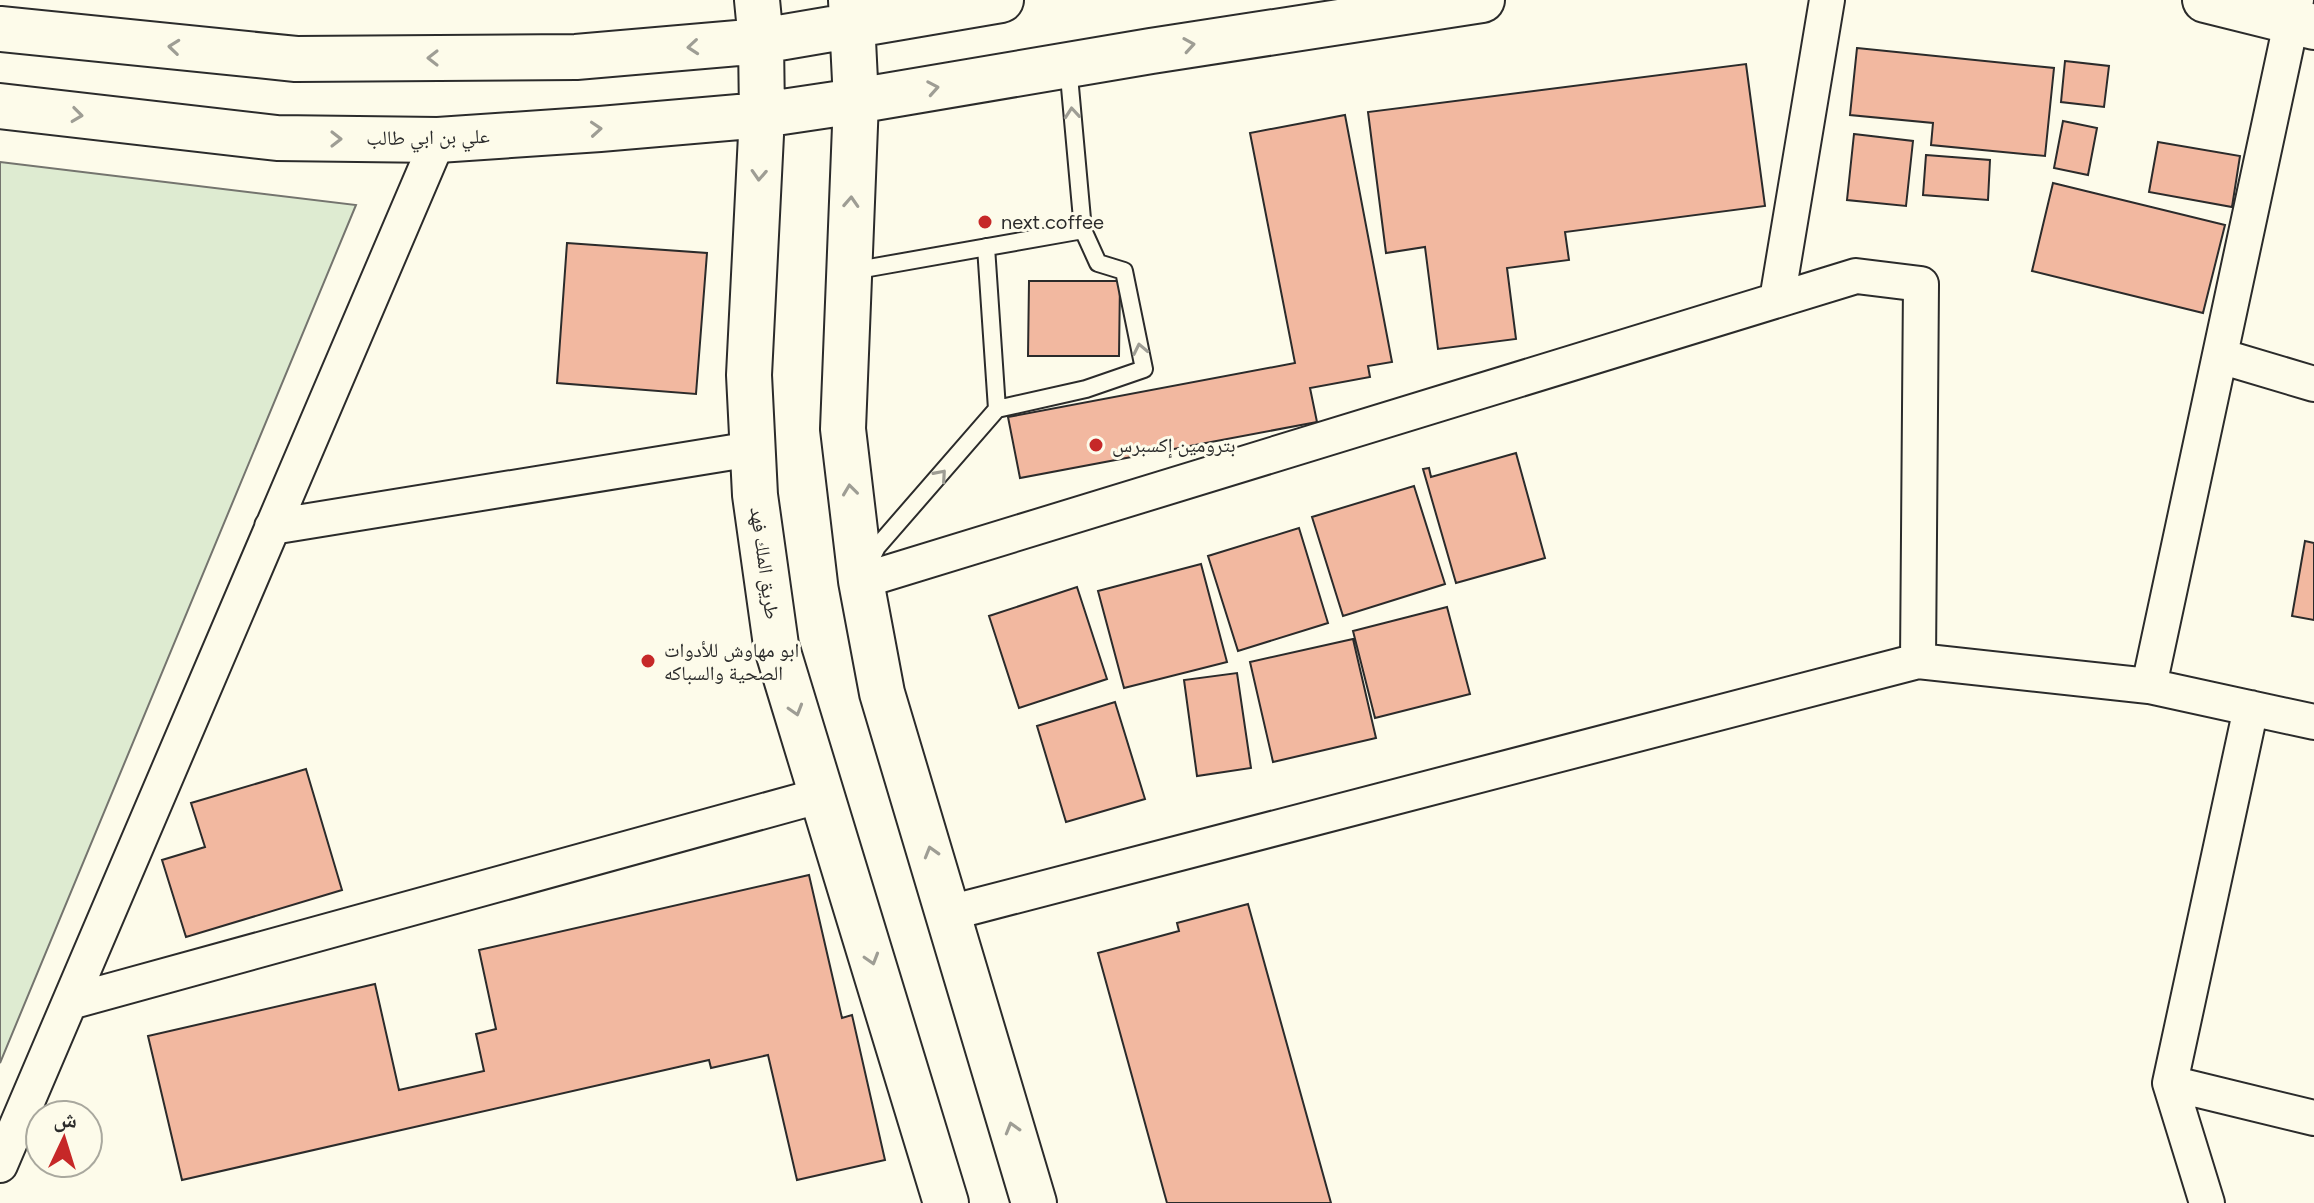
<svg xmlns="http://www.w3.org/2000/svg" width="2314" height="1203" font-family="Figtree,'Noto Naskh Arabic',sans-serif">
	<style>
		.green { fill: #deebd1; stroke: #74746e; stroke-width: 2 }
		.building { fill: #f2b8a0; stroke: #2b2b2b; stroke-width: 2 }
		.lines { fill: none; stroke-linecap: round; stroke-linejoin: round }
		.lane-casing { stroke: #2b2b2b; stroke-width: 20 }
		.street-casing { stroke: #2b2b2b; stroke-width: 38 }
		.secondary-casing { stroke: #2b2b2b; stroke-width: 48 }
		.lane { stroke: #fdfbea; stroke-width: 16 }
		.street { stroke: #fdfbea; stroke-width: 34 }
		.secondary { stroke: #fdfbea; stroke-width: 44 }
		.oneway { stroke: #9e9d94 }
		.poi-dot { fill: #c62828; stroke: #fdfbea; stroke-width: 3 }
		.labels { text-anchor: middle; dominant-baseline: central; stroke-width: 6; stroke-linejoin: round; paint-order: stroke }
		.street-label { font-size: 20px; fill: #2b2b2b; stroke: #fdfbea }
		.poi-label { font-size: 20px; fill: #2b2b2b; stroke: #fdfbea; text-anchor: start }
	</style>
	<rect width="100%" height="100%" fill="#fdfbea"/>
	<path class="green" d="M 0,162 L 356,205 L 0,1063 Z"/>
	<path class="building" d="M 1857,48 L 2054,68 L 2045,156 L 1931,145 L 1933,123 L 1850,115 Z
		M 2065,61 L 2109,66 L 2104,107 L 2061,102 Z
		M 1746,64 L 1765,206 L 1565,232 L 1569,260 L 1507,268 L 1516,339 L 1438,349 L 1425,247 L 1386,253 L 1368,112 Z
		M 1345,115 L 1392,362 L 1368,366 L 1370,377 L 1310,388 L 1317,422 L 1020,478 L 1008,417 L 1295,363 L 1250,133 Z
		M 2063,121 L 2097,128 L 2088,175 L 2054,168 Z
		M 1854,134 L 1913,141 L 1906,206 L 1847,200 Z
		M 2158,142 L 2240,156 L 2232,207 L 2149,192 Z
		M 1926,155 L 1990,160 L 1988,200 L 1923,195 Z
		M 2053,183 L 2225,225 L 2203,313 L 2032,271 Z
		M 567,243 L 707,253 L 696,394 L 557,383 Z
		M 1029,281 L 1120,281 L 1119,356 L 1028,356 Z
		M 1516,453 L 1545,558 L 1456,583 L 1423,469 L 1429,468 L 1431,477 Z
		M 1414,486 L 1445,584 L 1343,616 L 1312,517 Z
		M 1299,528 L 1328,623 L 1238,651 L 1208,556 Z
		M 2305,541 L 2314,543 L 2314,620 L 2292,616 Z
		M 1201,564 L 1227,662 L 1124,688 L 1098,591 Z
		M 1077,587 L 1107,679 L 1019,708 L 989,616 Z
		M 1447,607 L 1470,694 L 1375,718 L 1353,631 Z
		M 1353,639 L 1376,738 L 1273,762 L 1250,662 Z
		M 1237,673 L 1251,768 L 1197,776 L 1184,680 Z
		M 1115,702 L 1145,799 L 1066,822 L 1037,726 Z
		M 306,769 L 342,890 L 186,937 L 162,860 L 205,847 L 191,803 Z
		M 809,875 L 842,1018 L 852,1015 L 885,1160 L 797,1180 L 768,1055 L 711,1068 L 709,1060 L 182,1180 L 148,1036 L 375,984 L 399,1090 L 484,1071 L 476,1034 L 496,1029 L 479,950 Z
		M 1248,904 L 1331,1203 L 1167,1203 L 1098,953 L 1179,931 L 1177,923 Z"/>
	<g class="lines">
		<g class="lane-casing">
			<path id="lane" d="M 986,247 L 997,409
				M 852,271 L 1083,230
				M 870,561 L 877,547 L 997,409 L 1086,389 L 1144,369 L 1124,271 L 1098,263 L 1083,230 L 1068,65"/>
		</g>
		<g class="street-casing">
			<path id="street" d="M 1777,300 L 1827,0
				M 2220,356 L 2314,384
				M 272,527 L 752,449
				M 861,581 L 1856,276 L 1921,284 L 1918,661
				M 2149,686 L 2296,0
				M 949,913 L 1918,661 L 2149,686 L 2314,722
				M 70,1002 L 822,795
				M 2170,1083 L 2314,1118
				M 0,1165 L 438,140
				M 2207,1203 L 2170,1083 L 2251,708"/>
		</g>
		<g class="secondary-casing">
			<path id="secondary" d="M 757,0 L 761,41 L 762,115 L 749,375 L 755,495 L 776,645 L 946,1203
				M 851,0 L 856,101 L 843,429 L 861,581 L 882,693 L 1034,1203
				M 2205,0 L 2314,27
				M 0,29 L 296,59 L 576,57 L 761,41 L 1001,0
				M 0,106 L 277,138 L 438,140 L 600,129 L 762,115 L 856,101 L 1151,51 L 1482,0"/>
		</g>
		<use href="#lane" class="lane"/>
		<use href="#street" class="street"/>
		<use href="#secondary" class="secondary"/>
	</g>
	<defs><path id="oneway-chevron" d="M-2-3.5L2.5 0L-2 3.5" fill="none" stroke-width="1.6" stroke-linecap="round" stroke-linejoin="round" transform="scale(2)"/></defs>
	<g class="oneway">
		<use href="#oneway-chevron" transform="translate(1189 45) rotate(-9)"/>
		<use href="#oneway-chevron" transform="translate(174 47) rotate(-174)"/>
		<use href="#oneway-chevron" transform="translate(693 47) rotate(175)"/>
		<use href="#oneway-chevron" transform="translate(433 58) rotate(180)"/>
		<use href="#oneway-chevron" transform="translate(933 88) rotate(-10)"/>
		<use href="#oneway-chevron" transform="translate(1072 113) rotate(-95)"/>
		<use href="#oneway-chevron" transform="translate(77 115) rotate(7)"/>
		<use href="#oneway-chevron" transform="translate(596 129) rotate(-4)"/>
		<use href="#oneway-chevron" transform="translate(336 139)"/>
		<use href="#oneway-chevron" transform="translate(759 175) rotate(93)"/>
		<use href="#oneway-chevron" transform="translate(851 202) rotate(-87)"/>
		<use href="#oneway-chevron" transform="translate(1140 349) rotate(-102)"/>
		<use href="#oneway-chevron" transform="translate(941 475) rotate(-49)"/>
		<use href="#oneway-chevron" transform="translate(850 490) rotate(-97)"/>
		<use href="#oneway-chevron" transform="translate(796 710) rotate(73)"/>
		<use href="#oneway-chevron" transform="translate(931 852) rotate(-106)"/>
		<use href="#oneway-chevron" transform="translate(872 959) rotate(73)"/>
		<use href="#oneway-chevron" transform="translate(1012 1128) rotate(-106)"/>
	</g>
	<g class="poi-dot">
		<circle cx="985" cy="222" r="8"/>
		<circle cx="1096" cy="445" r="8"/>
		<circle cx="648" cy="661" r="8"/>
	</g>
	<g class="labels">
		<g class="street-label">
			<text transform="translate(428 137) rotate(-1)">علي بن ابي طالب</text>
			<text transform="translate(765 563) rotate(82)">طريق الملك فهد</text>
		</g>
		<g class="poi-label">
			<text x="1001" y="222">next coffee</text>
			<text x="1112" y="445">بترومين إكسبرس</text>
			<text x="664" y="650">ابو مهاوش للأدوات<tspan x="664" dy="23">الصحية والسباكه</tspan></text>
		</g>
	</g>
	<g transform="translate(64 1139) rotate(4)"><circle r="38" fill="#fdfbea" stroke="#a9a89e" stroke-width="2"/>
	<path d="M0-6L14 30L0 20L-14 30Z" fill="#c62828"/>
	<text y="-12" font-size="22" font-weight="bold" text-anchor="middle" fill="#2b2b2b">ش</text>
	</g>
</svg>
